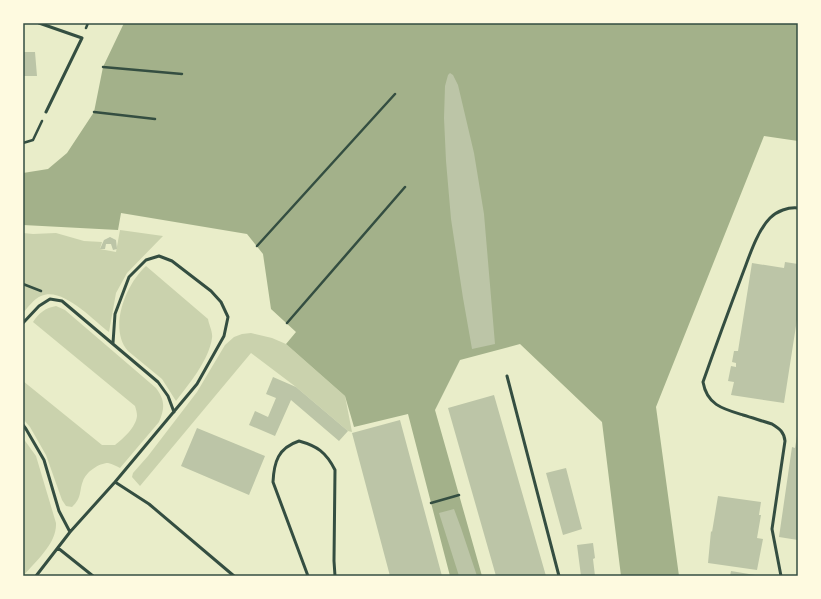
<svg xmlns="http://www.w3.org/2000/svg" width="821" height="599" font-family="Quicksand,sans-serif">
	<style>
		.green { fill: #cad2ad }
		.water { fill: #a3b18a }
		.building { fill: #bcc5a7 }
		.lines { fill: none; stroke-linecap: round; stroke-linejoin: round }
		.path { stroke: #344e41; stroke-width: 2.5 }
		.service { stroke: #344e41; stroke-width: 3 }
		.neatline { fill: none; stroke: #344e41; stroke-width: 1.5 }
	</style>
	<rect width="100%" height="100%" fill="#e9edc9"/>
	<path class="green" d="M 120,230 L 163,236 L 127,273 L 116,293 L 109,332 C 93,320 62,286 41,296 C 34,299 28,307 23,313 L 23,233 L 33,234 L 56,233 L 84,241 L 102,242 L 100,249 L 116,252 Z
		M 146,266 L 208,319 C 209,325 213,332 212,338 C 209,360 189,384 176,401 L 162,379 L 128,351 C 108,328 126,284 146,266 Z
		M 56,306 L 65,310 L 156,388 C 165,400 165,408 159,422 L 120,468 C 116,466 113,464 108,463 C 99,463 86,472 83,481 C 79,491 82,498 72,507 L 66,506 L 62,500 L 46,455 L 30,427 L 23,419 L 23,381 L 102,445 L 115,445 C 123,439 136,427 137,416 C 137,413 136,409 135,406 L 33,322 C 39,313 45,308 56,306 Z
		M 251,333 L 272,338 L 286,344 L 345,396 L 352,432 L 348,431 L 296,387 L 251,353 L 140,486 L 132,477 L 133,473 L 148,456 L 197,392 L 225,345 L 234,337 L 242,334 Z
		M 23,438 L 36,456 L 56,523 C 57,543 36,561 23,576 Z"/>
	<path class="water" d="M 124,23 L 798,23 L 798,141 L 764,136 L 656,407 L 679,576 L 621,576 L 602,422 L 520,344 L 460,360 L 435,410 L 482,576 L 450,576 L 408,414 L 354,427 L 345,396 L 286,344 L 296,332 L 271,309 L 263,254 L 247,234 L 121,213 L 118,230 L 23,225 L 23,173 L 48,169 L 67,153 L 94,112 L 103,67 Z"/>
	<path class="building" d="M 23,52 L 35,52 L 37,76 L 23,76 Z
		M 450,73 L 453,75 L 458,85 L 474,153 L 484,214 L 495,344 L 472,349 L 463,298 L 451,219 L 446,161 L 444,118 L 445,86 L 448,75 Z
		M 110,237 L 116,240 L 117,249 L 113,250 L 111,244 L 106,244 L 105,249 L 100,249 L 104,240 Z
		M 785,262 L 798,264 L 798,313 L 784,403 L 731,395 L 734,382 L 728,381 L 731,366 L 736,367 L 736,363 L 732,362 L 734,351 L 738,351 L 752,263 L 784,268 Z
		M 273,377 L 296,387 L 348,431 L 339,441 L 291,400 L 275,436 L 249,425 L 255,411 L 268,417 L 276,398 L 266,394 Z
		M 494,395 L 546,576 L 496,576 L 448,408 Z
		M 400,420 L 442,576 L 390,576 L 352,433 Z
		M 197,428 L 265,456 L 249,495 L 181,466 Z
		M 797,436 L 798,436 L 798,540 L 779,537 L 792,447 L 795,448 Z
		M 566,468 L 582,529 L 563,535 L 546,473 Z
		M 718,496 L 761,502 L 759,515 L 761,515 L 757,538 L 763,539 L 757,570 L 708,563 L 711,531 L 712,532 Z
		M 454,509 L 461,528 L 477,576 L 459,576 L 439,513 Z
		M 593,543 L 595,558 L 593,559 L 595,576 L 581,576 L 577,545 Z
		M 731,571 L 755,575 L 755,576 L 730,576 Z"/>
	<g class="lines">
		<path class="path" d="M 86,28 L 88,23
			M 103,67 L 182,74
			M 94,112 L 155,119
			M 23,143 L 33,140 L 42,121
			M 257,246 L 395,94
			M 23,284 L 41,291
			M 287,323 L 405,187
			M 431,503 L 459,495"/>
		<path class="service" d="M 39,23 L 82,38 L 46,112
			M 23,323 L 39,306 L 50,299 L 62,301 L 158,382 L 168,396 L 174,412
			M 507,376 L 559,576
			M 23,425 L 26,429 L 44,460 L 59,511 L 70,532
			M 115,482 L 149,504 L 234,576
			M 58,548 L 93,576
			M 36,576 L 70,532 L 115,482 L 197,384 L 224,336 L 228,317 L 221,302 L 211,291 L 172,261 L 159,256 L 146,260 L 129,277 L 115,314 L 113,343
			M 308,576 L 273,482 C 274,462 278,448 299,441 C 317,446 326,452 335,470 L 334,561 L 335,576
			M 781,576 L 772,529 L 785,441 C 784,432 780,429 772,424 C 762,421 753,418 743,415 C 723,409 707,405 703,382 C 716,345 730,307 744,270 C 750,254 758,230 770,218 C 777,211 788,207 798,208"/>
	</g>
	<rect width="821" height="599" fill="none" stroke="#fefae0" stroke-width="48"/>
	<rect x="24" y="24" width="773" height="551" class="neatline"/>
</svg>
